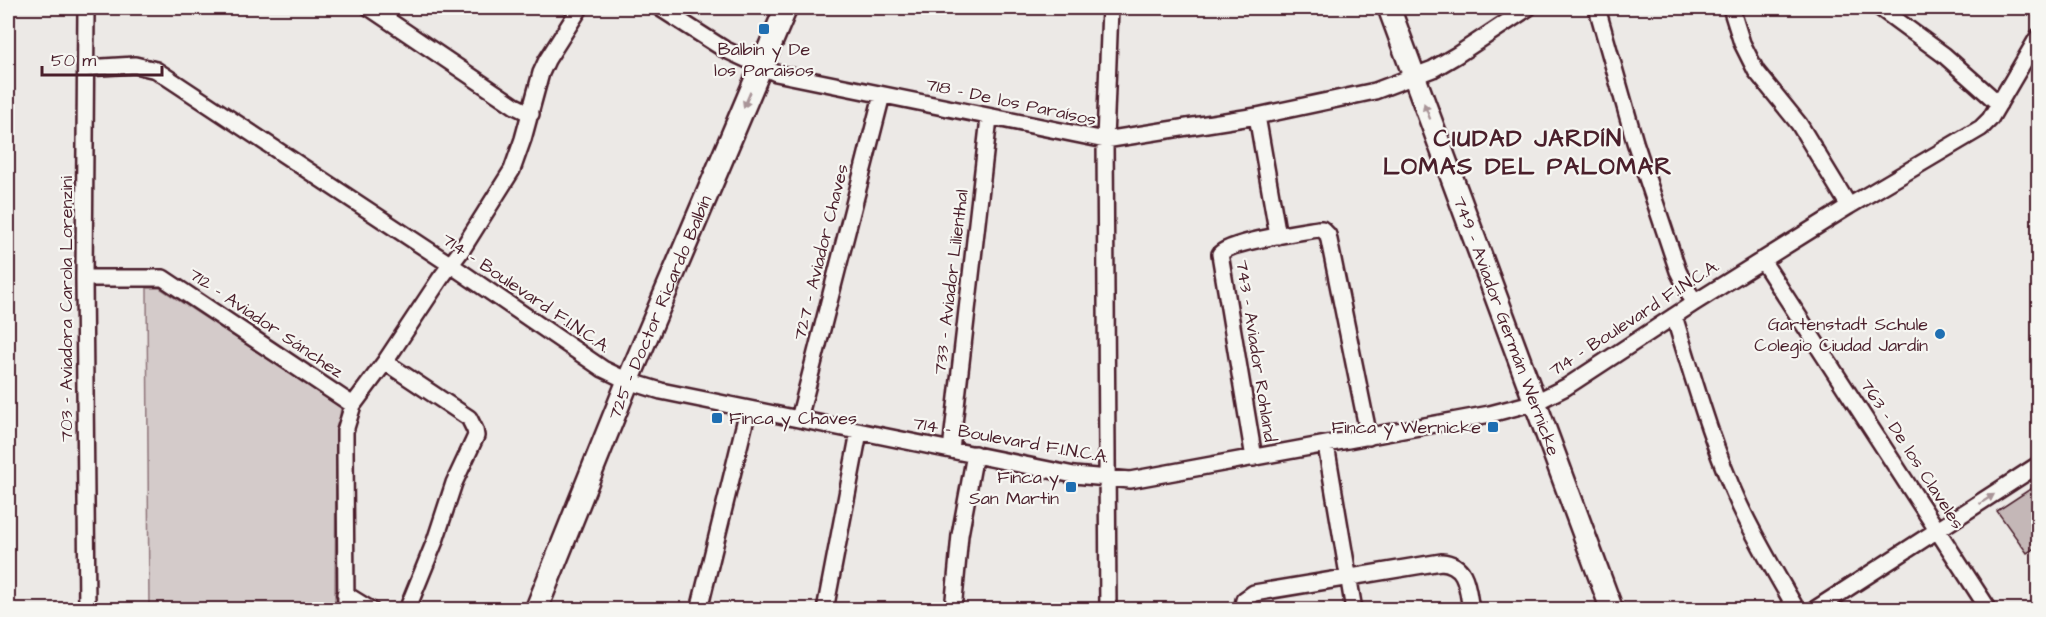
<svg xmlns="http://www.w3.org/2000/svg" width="2046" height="617" font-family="'Architects Daughter',sans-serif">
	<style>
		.green { fill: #d4cbca; stroke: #8f757a; stroke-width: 1.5 }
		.building { fill: #c4b7b7; stroke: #4a1f2b; stroke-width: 1.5 }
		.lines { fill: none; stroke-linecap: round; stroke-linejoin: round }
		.street-casing { stroke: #4a1f2b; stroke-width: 20 }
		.secondary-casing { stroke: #4a1f2b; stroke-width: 26 }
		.street { stroke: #f6f6f2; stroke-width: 15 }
		.secondary { stroke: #f6f6f2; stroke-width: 21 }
		.oneway { fill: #a99598 }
		.poi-dot { fill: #1f6fb2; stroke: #f6f6f2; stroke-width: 2 }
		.labels { text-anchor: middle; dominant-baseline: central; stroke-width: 4.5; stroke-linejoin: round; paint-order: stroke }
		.poi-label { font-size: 18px; fill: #4a1f2b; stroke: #f6f6f2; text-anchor: end }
		.street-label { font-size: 18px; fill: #4a1f2b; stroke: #f6f6f2 }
		.district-label { font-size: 24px; font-weight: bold; letter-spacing: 1.5px; fill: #4a1f2b; stroke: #f6f6f2 }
	</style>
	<rect width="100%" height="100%" fill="#ece9e6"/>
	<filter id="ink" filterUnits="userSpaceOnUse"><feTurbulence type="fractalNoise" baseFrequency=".0167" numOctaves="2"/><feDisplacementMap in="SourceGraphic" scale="12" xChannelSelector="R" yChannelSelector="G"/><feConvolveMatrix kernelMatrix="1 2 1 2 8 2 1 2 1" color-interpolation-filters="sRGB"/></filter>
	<g filter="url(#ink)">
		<path class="green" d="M 147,288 L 160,288 L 341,407 L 336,455 L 335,609 L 149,609 Z"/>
		<path class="building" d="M 2038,484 L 2038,546 L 2027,553 L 1997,511 Z"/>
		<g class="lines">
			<g class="street-casing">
				<path id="street" d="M 86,8 L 84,278 L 87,610
					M 370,8 L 515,106 L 531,114
					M 660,8 L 724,49 L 776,73 L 1105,140 L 1257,116 L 1375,91 L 1433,69 L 1457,55 L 1528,8
					M 1597,8 L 1635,142 L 1678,271 L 1694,303
					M 1731,8 L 1742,43 L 1756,71 L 1799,124 L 1849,206
					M 1880,8 L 1944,55 L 1999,104
					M 86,68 L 135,65 L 156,70 L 451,265 L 603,369 L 628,381 L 661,391 L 1074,475 L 1130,480 L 1490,414 L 1536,402 L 1566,387 L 1694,303 L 1849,206 L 1981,128 L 1990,119 L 2038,37
					M 1257,116 L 1278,236
					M 1762,260 L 1989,610
					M 84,278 L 163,278 L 353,405
					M 1674,316 C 1694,380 1712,445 1740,506 C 1757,542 1777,576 1797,610
					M 385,362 L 469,418 L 475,430 L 476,436 L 454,483 L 435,541 L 407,610
					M 799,419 L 882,95
					M 1326,445 L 1354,610
					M 951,450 L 989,118
					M 1254,458 L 1220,254 C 1229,242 1300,232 1318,229 L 1322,229 L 1328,235 L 1369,437
					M 345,594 L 371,610
					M 346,610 L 345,450 L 345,431 L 353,405 L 385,362 L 440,279 L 463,248 L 512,170 L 523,139 L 541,73 L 547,60 L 580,8
					M 699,610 L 748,410
					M 825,610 L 859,432
					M 953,610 L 960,535 L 975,454
					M 1108,610 L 1105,140 L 1110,8
					M 1242,610 L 1244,600 L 1254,593 L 1441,562 C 1468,564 1467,588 1471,610
					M 1814,610 L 2038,465"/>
			</g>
			<g class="secondary-casing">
				<g id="secondary">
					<path id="s1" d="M 1389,8 L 1612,610"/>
					<path id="s2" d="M 536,610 L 628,381 L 786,8"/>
				</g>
			</g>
			<use href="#street" class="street"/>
			<use href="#secondary" class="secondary"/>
		</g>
		<defs><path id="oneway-solid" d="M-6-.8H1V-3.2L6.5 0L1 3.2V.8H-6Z" transform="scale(1.5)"/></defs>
		<g class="oneway">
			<use href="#oneway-solid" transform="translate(747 100) rotate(113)"/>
			<use href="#oneway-solid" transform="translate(1427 111) rotate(-111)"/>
			<use href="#oneway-solid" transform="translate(1987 499) rotate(-33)"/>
		</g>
	</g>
	<g class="poi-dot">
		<rect x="758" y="23" width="12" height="12" rx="3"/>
		<circle cx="1940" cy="334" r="6"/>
		<rect x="711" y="412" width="12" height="12" rx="3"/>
		<rect x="1487" y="421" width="12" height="12" rx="3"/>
		<rect x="1065" y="481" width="12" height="12" rx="3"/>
	</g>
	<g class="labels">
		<g class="poi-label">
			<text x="764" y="49" text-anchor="middle">Balbin y De<tspan x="764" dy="21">los Paraisos</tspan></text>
			<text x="1928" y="324">Gartenstadt Schule<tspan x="1928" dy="21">Colegio Ciudad Jardín</tspan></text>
			<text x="729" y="418" text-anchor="start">Finca y Chaves</text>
			<text x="1481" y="427">Finca y Wernicke</text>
			<text x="1059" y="477">Finca y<tspan x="1059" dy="21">San Martin</tspan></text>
		</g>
		<g class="street-label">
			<text transform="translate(1011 102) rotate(12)">718 - De los Paraísos</text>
			<text transform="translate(821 252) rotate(-76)">727 - Aviador Chaves</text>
			<text transform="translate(951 282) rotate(-83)">733 - Aviador Lilienthal</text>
			<text transform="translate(526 293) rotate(34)">714 - Boulevard F.I.N.C.A.</text>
			<text stroke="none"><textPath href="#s2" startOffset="327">725 - Doctor Ricardo Balbín</textPath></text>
			<text transform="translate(66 309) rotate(-90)">703 - Aviadora Carola Lorenzini</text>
			<text transform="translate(1634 318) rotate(-33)">714 - Boulevard F.I.N.C.A.</text>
			<text transform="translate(266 323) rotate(34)">712 - Aviador Sánchez</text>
			<text stroke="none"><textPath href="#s1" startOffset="339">749 - Aviador Germán Wernicke</textPath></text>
			<text transform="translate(1256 351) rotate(81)">743 - Aviador Rohland</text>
			<text transform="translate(1011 440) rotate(10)">714 - Boulevard F.I.N.C.A.</text>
			<text transform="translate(1912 454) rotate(57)">763 - De los Claveles</text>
		</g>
		<g class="district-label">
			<text x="1528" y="139">CIUDAD JARDÍN<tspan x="1528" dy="28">LOMAS DEL PALOMAR</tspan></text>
		</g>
	</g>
	<rect width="2046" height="617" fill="none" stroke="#f6f6f2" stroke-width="30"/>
	<rect x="15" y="15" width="2016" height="587" fill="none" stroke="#4a1f2b" stroke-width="2" filter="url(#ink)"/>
	<path d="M42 66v9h120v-9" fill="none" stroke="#4a1f2b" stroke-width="3"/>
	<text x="51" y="66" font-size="18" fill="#4a1f2b" stroke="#f6f6f2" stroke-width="4.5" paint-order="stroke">50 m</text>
</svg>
